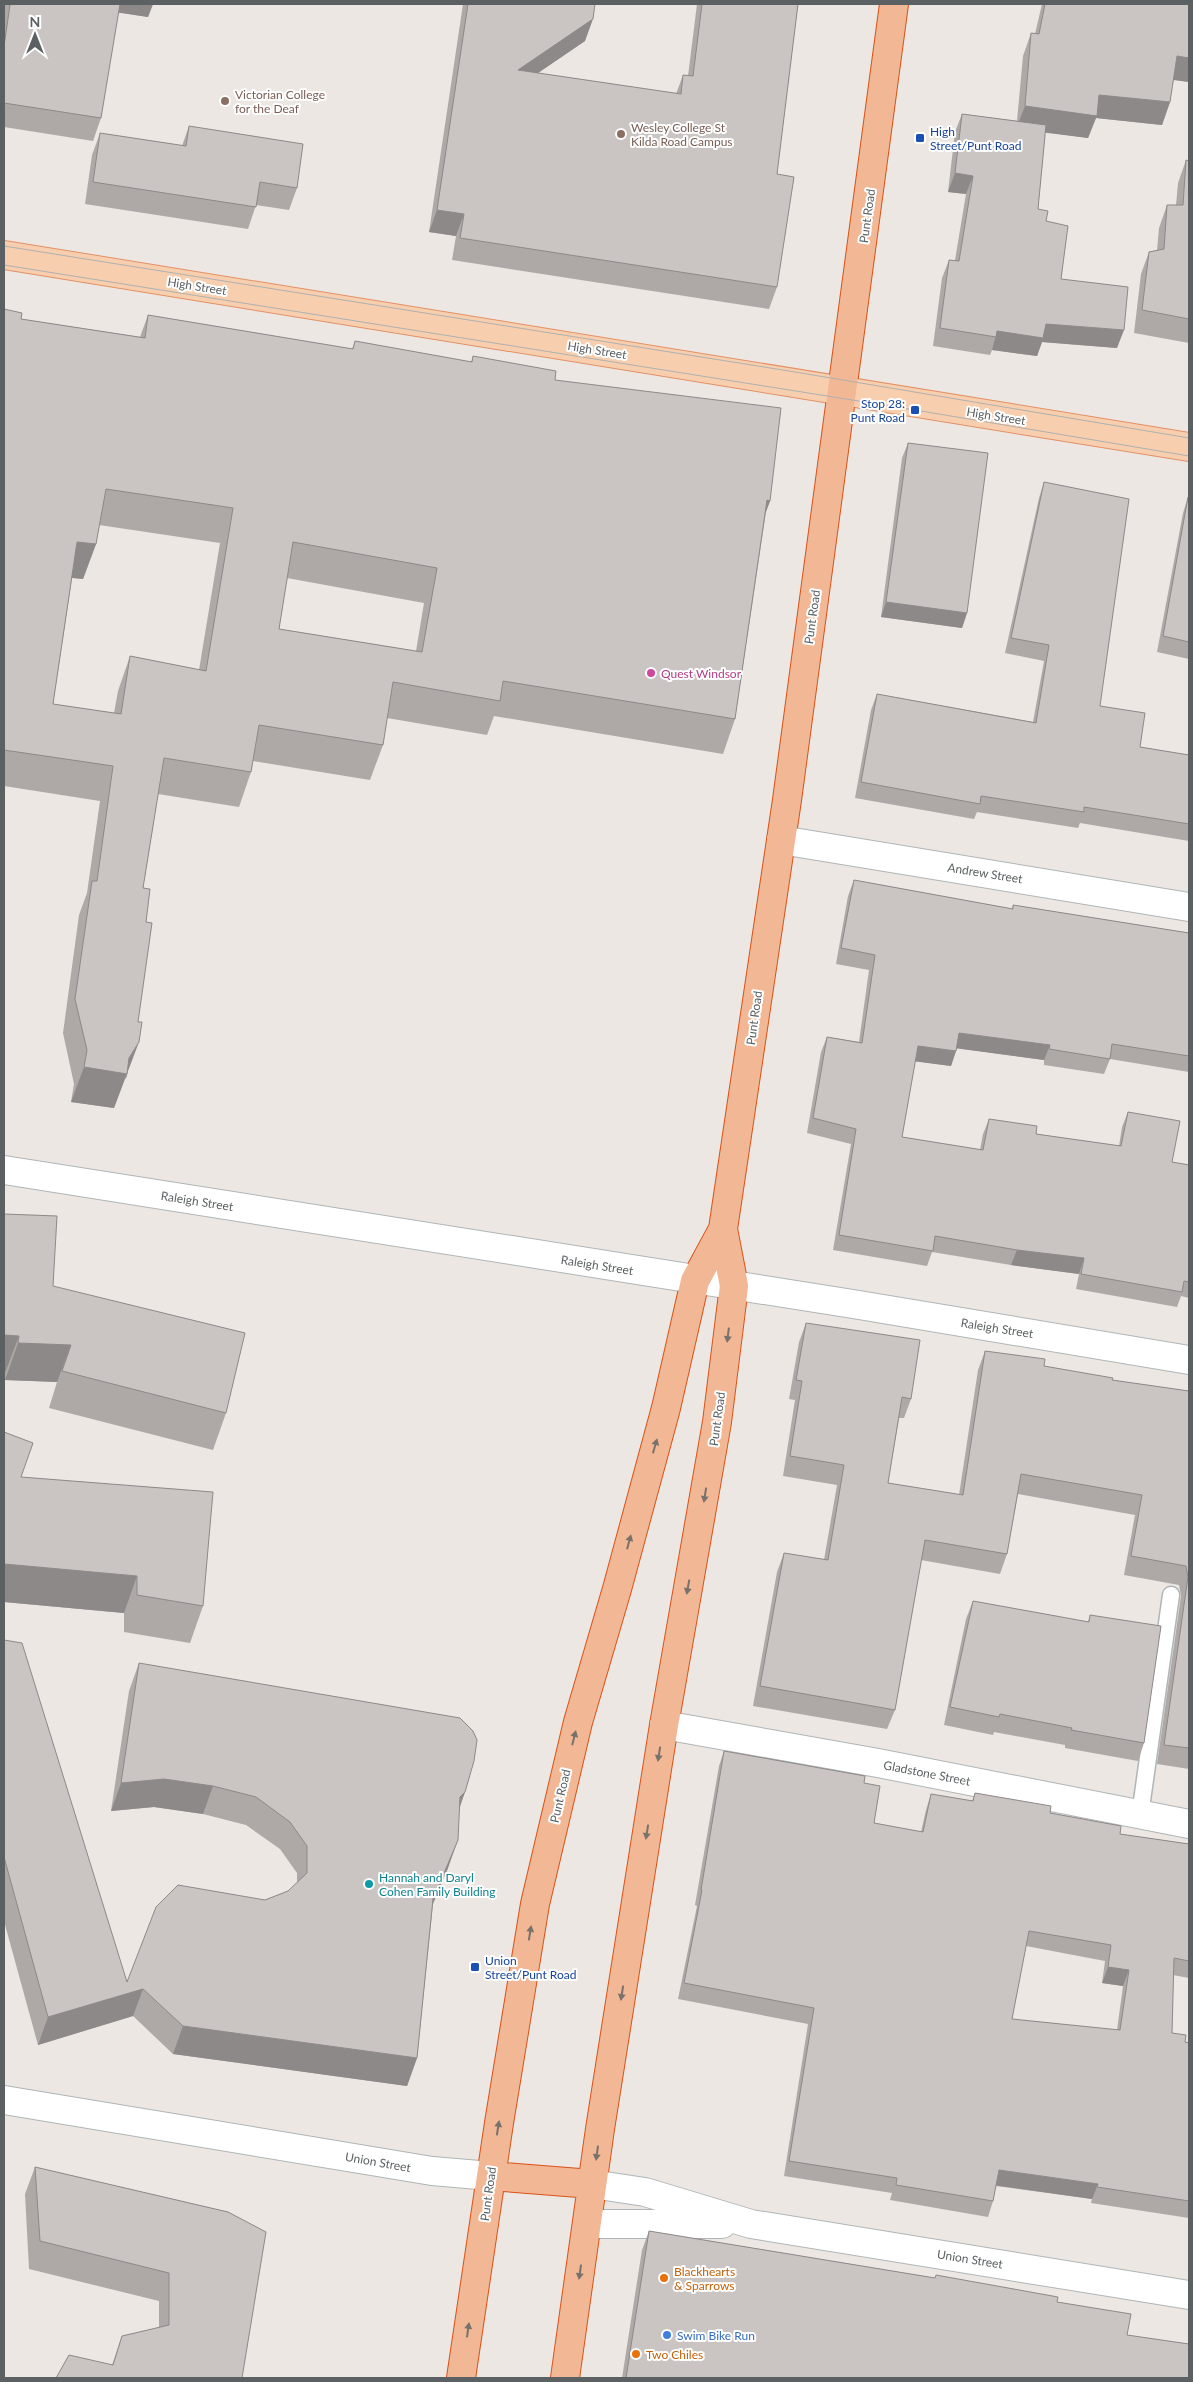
<svg xmlns="http://www.w3.org/2000/svg" width="1193" height="2382" font-family="Lato,sans-serif">
	<style>
		.lines { fill: none; stroke-linecap: round; stroke-linejoin: round }
		.lane-casing { stroke: #b0b5b7; stroke-width: 19 }
		.street-casing { stroke: #b0b5b7; stroke-width: 30 }
		.secondary-casing { stroke: #afb5b7; stroke-width: 30 }
		.primary-casing { stroke: #e39065; stroke-width: 30 }
		.highway-casing { stroke: #d95217; stroke-width: 30 }
		.lane { stroke: #fff; stroke-width: 16 }
		.street { stroke: #fff; stroke-width: 28 }
		.secondary { stroke: #fff; stroke-width: 28 }
		.primary { stroke: #f7cfae; stroke-width: 28 }
		.highway { stroke: #f2b794; stroke-width: 28 }
		.tram { stroke: #afb0b0; stroke-width: 1 }
		.wall { fill: #aea9a7; fill-rule: evenodd }
		.shaded-wall { fill: #8d8988 }
		.building { fill: #cac4c2; stroke: #8d8988; fill-rule: evenodd }
		.oneway { fill: #79726c }
		.education-dot { fill: #8d6e63; stroke: #fff; stroke-width: 2 }
		.transit-dot { fill: #1a4fb4; stroke: #fff; stroke-width: 2 }
		.hotel-dot { fill: #d1479c; stroke: #fff; stroke-width: 2 }
		.culture-dot { fill: #0f9aa8; stroke: #fff; stroke-width: 2 }
		.food-dot { fill: #e8710a; stroke: #fff; stroke-width: 2 }
		.shop-dot { fill: #3f7fe0; stroke: #fff; stroke-width: 2 }
		.labels { text-anchor: middle; dominant-baseline: central; stroke-width: 4; stroke-linejoin: round; paint-order: stroke }
		.education-label { font-size: 12px; fill: #785e54; stroke: #fff; text-anchor: start }
		.transit-label { font-size: 12px; fill: #164399; stroke: #fff; text-anchor: start }
		.street-label { font-size: 12px; fill: #5b6162; stroke: #fff }
		.hotel-label { font-size: 12px; fill: #b23c85; stroke: #fff; text-anchor: start }
		.culture-label { font-size: 12px; fill: #0d838f; stroke: #fff; text-anchor: start }
		.food-label { font-size: 12px; fill: #c56008; stroke: #fff; text-anchor: start }
		.shop-label { font-size: 12px; fill: #366cbe; stroke: #fff; text-anchor: start }
	</style>
	<rect width="100%" height="100%" fill="#ece7e3"/>
	<g class="lines">
		<g class="lane-casing">
			<path id="lane" d="M 1140,1815 L 1171,1595"/>
		</g>
		<g class="street-casing">
			<path id="street" d="M 781,840 L 1189,907
				M 4,1170 L 853,1304 L 1189,1360
				M 664,1725 L 878,1763 L 1189,1824
				M 592,2184 L 645,2192 L 751,2224 L 1189,2295
				M 587,2224 L 722,2224"/>
		</g>
		<g class="secondary-casing">
			<path id="secondary" d="M 4,2100 L 432,2171 L 491,2176"/>
		</g>
		<g class="primary-casing">
			<path id="primary" d="M 4,255 L 1189,447"/>
		</g>
		<g class="highway-casing">
			<path id="highway" d="M 491,2176 L 592,2184
				M 461,2378 L 499,2123 L 535,1904 L 578,1722 L 617,1589 L 666,1408 L 695,1281 L 723,1229
				M 565,2378 L 600,2129 L 664,1725 L 717,1422 L 734,1286 L 723,1229 L 787,800 L 894,4"/>
		</g>
		<use href="#lane" class="lane"/>
		<use href="#street" class="street"/>
		<use href="#secondary" class="secondary"/>
		<use href="#primary" class="primary"/>
		<use href="#highway" class="highway"/>
		<path class="tram" d="M 4,246 L 789,371 L 1189,438
			M 4,265 L 915,410 L 1189,456"/>
	</g>
	<path class="wall" d="M 4,4 L 153,4 L 148,17 L 118,12 L 101,118 L 93,141 L 4,127 Z
		M 463,4 L 595,4 L 585,41 L 538,73 L 676,94 L 683,75 L 688,76 L 697,4 L 798,4 L 777,174 L 777,287 L 769,309 L 452,260 L 456,236 L 429,232 Z
		M 1042,4 L 1189,4 L 1189,82 L 1173,80 L 1170,102 L 1162,125 L 1096,118 L 1088,138 L 1045,132 L 1038,209 L 1046,221 L 1061,279 L 1117,348 L 1042,342 L 1037,356 L 992,350 L 990,355 L 933,346 L 942,278 L 949,260 L 955,260 L 966,194 L 948,192 L 955,132 L 962,114 L 1017,121 L 1023,56 L 1031,33 L 1035,34 Z
		M 189,126 L 297,188 L 289,210 L 256,205 L 248,229 L 85,204 L 92,155 L 100,133 L 182,146 Z
		M 1186,160 L 1189,161 L 1189,343 L 1134,333 L 1141,274 L 1149,252 L 1157,250 L 1159,228 L 1167,205 L 1176,205 L 1178,183 Z
		M 4,309 L 21,319 L 140,337 L 148,315 L 352,349 L 355,341 L 471,362 L 473,356 L 555,380 L 770,501 L 766,512 L 735,719 L 723,754 L 494,716 L 487,735 L 387,718 L 383,745 L 370,780 L 253,761 L 251,772 L 239,807 L 158,794 L 143,888 L 127,1077 L 124,1080 L 114,1108 L 71,1102 L 74,1084 L 63,1033 L 79,915 L 87,893 L 100,801 L 4,786 ZM 99,525 L 220,543 L 199,670 L 130,656 L 118,691 L 114,713 L 53,704 L 72,578 L 83,579 L 96,544 ZM 287,578 L 424,603 L 416,651 L 279,629 Z
		M 908,443 L 967,613 L 962,628 L 881,617 L 902,458 Z
		M 1044,482 L 1100,706 L 1140,747 L 1189,755 L 1189,841 L 1080,823 L 1078,828 L 977,812 L 974,819 L 855,798 L 871,710 L 877,694 L 1033,722 L 1044,661 L 1005,653 L 1039,498 Z
		M 1188,497 L 1189,497 L 1189,659 L 1157,652 L 1183,513 Z
		M 854,880 L 1012,909 L 1013,905 L 1189,933 L 1189,1072 L 1110,1059 L 1104,1074 L 1044,1065 L 1044,1060 L 957,1048 L 951,1066 L 915,1061 L 902,1137 L 980,1150 L 983,1134 L 989,1119 L 1036,1134 L 1119,1146 L 1122,1127 L 1128,1112 L 1172,1162 L 1189,1165 L 1189,1298 L 1181,1296 L 1177,1307 L 1076,1289 L 1079,1274 L 1011,1265 L 932,1252 L 927,1266 L 833,1250 L 851,1144 L 807,1133 L 821,1052 L 827,1037 L 859,1042 L 869,970 L 836,964 L 848,896 Z
		M 4,1214 L 53,1286 L 226,1413 L 213,1450 L 49,1408 L 57,1382 L 5,1380 L 5,1373 L 4,1373 Z
		M 806,1323 L 911,1399 L 904,1418 L 899,1418 L 888,1483 L 959,1495 L 978,1370 L 985,1351 L 1044,1366 L 1112,1380 L 1189,1391 L 1189,1769 L 1157,1764 L 1181,1596 L 1179,1585 L 1124,1575 L 1135,1515 L 1018,1494 L 1007,1554 L 1000,1574 L 921,1560 L 895,1710 L 887,1729 L 753,1706 L 777,1572 L 784,1553 L 824,1560 L 837,1485 L 783,1476 L 795,1400 L 789,1399 L 799,1342 Z
		M 4,1432 L 21,1477 L 203,1606 L 190,1643 L 124,1632 L 124,1613 L 4,1602 Z
		M 973,1601 L 1088,1622 L 1090,1615 L 1144,1743 L 1138,1761 L 1065,1748 L 1065,1745 L 994,1732 L 993,1735 L 944,1725 L 966,1619 Z
		M 4,1640 L 127,1982 L 265,1900 L 288,1891 L 297,1883 L 297,1873 L 280,1849 L 246,1825 L 203,1814 L 154,1807 L 111,1811 L 129,1691 L 139,1663 L 465,1792 L 460,1807 L 448,1868 L 433,1904 L 417,2058 L 407,2086 L 173,2054 L 133,2016 L 38,2045 L 4,1921 Z
		M 724,1751 L 864,1783 L 874,1823 L 921,1832 L 926,1810 L 931,1794 L 972,1801 L 975,1793 L 1050,1813 L 1120,1834 L 1189,1844 L 1189,1978 L 1173,1975 L 1172,2033 L 1185,2042 L 1189,2043 L 1189,2218 L 1091,2203 L 1092,2199 L 996,2186 L 993,2201 L 988,2217 L 890,2200 L 892,2193 L 784,2176 L 808,2024 L 678,1999 L 697,1906 L 695,1905 L 719,1766 ZM 1026,1946 L 1105,1961 L 1102,1983 L 1123,1986 L 1117,2030 L 1012,2019 Z
		M 35,2167 L 228,2212 L 242,2378 L 56,2378 L 112,2365 L 122,2336 L 159,2328 L 159,2301 L 29,2269 L 25,2194 Z
		M 649,2231 L 935,2278 L 936,2275 L 1057,2302 L 1127,2335 L 1189,2378 L 622,2378 L 642,2250 Z"/>
	<path class="shaded-wall" d="M 116,4 L 153,4 L 148,17 L 114,12 Z
		M 593,19 L 585,41 L 510,92 L 518,70 Z
		M 1177,56 L 1189,58 L 1189,82 L 1168,79 Z
		M 1099,95 L 1170,102 L 1162,125 L 1096,118 L 1088,138 L 1016,129 L 1025,106 Z
		M 955,173 L 973,176 L 966,194 L 948,192 Z
		M 437,210 L 464,214 L 456,236 L 429,232 Z
		M 1046,324 L 1124,330 L 1117,348 L 1042,342 L 1037,356 L 992,350 L 997,331 Z
		M 767,500 L 770,501 L 757,535 Z
		M 77,542 L 96,544 L 83,579 L 64,577 Z
		M 886,602 L 967,613 L 962,628 L 881,617 Z
		M 959,1033 L 1050,1045 L 1044,1060 L 954,1048 Z
		M 139,1042 L 114,1108 L 71,1102 L 84,1067 L 129,1058 Z
		M 918,1046 L 956,1051 L 951,1066 L 912,1061 Z
		M 1017,1250 L 1084,1258 L 1079,1274 L 1011,1265 Z
		M 4,1335 L 19,1336 L 5,1373 L 4,1373 Z
		M 18,1343 L 71,1345 L 57,1382 L 5,1380 Z
		M 4,1564 L 137,1576 L 124,1613 L 4,1602 Z
		M 164,1779 L 213,1786 L 203,1814 L 154,1807 L 111,1811 L 121,1783 Z
		M 465,1792 L 455,1819 L 460,1797 Z
		M 458,1840 L 448,1868 L 423,1927 L 433,1899 Z
		M 1108,1967 L 1129,1970 L 1123,1986 L 1102,1983 Z
		M 143,1989 L 133,2016 L 38,2045 L 48,2017 Z
		M 183,2026 L 417,2058 L 407,2086 L 173,2054 Z
		M 999,2170 L 1098,2184 L 1092,2199 L 993,2185 Z"/>
	<path class="building" d="M 4,4 L 120,4 L 101,118 L 4,103 L 4,46 L 10,5 Z
		M 468,4 L 595,4 L 593,19 L 518,70 L 681,94 L 683,75 L 693,76 L 702,4 L 798,4 L 777,174 L 794,177 L 777,287 L 460,238 L 464,214 L 437,210 Z
		M 1045,4 L 1189,4 L 1189,58 L 1177,56 L 1170,102 L 1099,95 L 1097,116 L 1025,106 L 1031,33 L 1039,34 Z
		M 962,114 L 1046,125 L 1038,209 L 1048,211 L 1046,221 L 1068,226 L 1061,279 L 1128,287 L 1124,330 L 1046,324 L 1043,338 L 997,331 L 996,337 L 940,328 L 949,260 L 959,261 L 973,176 L 955,173 Z
		M 189,126 L 303,144 L 297,188 L 260,182 L 256,207 L 93,182 L 100,133 L 186,146 Z
		M 1186,160 L 1189,161 L 1189,319 L 1142,310 L 1149,252 L 1164,249 L 1167,205 L 1183,205 Z
		M 4,309 L 22,313 L 21,319 L 145,338 L 148,315 L 353,349 L 355,341 L 472,362 L 473,356 L 556,371 L 555,380 L 781,408 L 770,501 L 767,500 L 735,719 L 503,681 L 500,701 L 393,682 L 383,745 L 259,725 L 251,772 L 164,758 L 143,888 L 150,889 L 146,922 L 152,923 L 138,1022 L 142,1022 L 139,1042 L 129,1058 L 127,1074 L 84,1067 L 87,1050 L 75,999 L 92,881 L 97,881 L 113,766 L 4,750 ZM 106,489 L 233,508 L 206,671 L 130,656 L 121,714 L 53,704 L 77,542 L 96,544 ZM 293,542 L 437,568 L 422,652 L 279,629 Z
		M 908,443 L 988,453 L 967,613 L 886,602 Z
		M 1044,482 L 1129,499 L 1100,706 L 1145,713 L 1140,747 L 1189,755 L 1189,824 L 1084,807 L 1084,812 L 981,796 L 980,804 L 861,782 L 877,694 L 1036,723 L 1049,645 L 1011,638 Z
		M 1188,497 L 1189,497 L 1189,642 L 1163,636 Z
		M 854,880 L 1013,909 L 1013,905 L 1189,933 L 1189,1056 L 1112,1044 L 1110,1059 L 1049,1049 L 1050,1045 L 959,1033 L 956,1051 L 918,1046 L 902,1137 L 983,1150 L 989,1119 L 1037,1126 L 1036,1134 L 1121,1146 L 1128,1112 L 1180,1121 L 1172,1162 L 1189,1165 L 1189,1282 L 1184,1281 L 1182,1292 L 1081,1274 L 1084,1258 L 1017,1250 L 935,1236 L 933,1251 L 839,1235 L 856,1129 L 813,1118 L 827,1037 L 862,1043 L 875,955 L 841,948 Z
		M 4,1214 L 57,1216 L 53,1286 L 245,1333 L 226,1413 L 62,1371 L 71,1345 L 18,1343 L 19,1336 L 4,1335 Z
		M 806,1323 L 920,1340 L 911,1399 L 902,1397 L 888,1483 L 963,1495 L 985,1351 L 1045,1359 L 1044,1366 L 1113,1378 L 1112,1380 L 1189,1391 L 1189,1748 L 1164,1745 L 1188,1577 L 1186,1566 L 1131,1556 L 1142,1495 L 1021,1474 L 1007,1554 L 925,1540 L 895,1710 L 760,1686 L 784,1553 L 828,1560 L 844,1465 L 790,1456 L 802,1381 L 796,1380 Z
		M 4,1432 L 33,1443 L 21,1477 L 213,1492 L 203,1606 L 137,1595 L 137,1576 L 4,1564 Z
		M 973,1601 L 1089,1622 L 1090,1615 L 1161,1626 L 1144,1743 L 1071,1730 L 1072,1728 L 1000,1714 L 999,1717 L 950,1707 Z
		M 4,1640 L 22,1643 L 127,1982 L 156,1907 L 178,1885 L 265,1900 L 288,1891 L 307,1873 L 307,1846 L 290,1822 L 256,1797 L 213,1786 L 164,1779 L 121,1783 L 139,1663 L 460,1718 L 473,1731 L 477,1740 L 474,1761 L 465,1792 L 460,1797 L 458,1840 L 433,1899 L 417,2058 L 183,2026 L 143,1989 L 48,2017 L 4,1857 Z
		M 724,1751 L 865,1776 L 864,1783 L 880,1786 L 874,1823 L 923,1832 L 931,1794 L 973,1801 L 975,1793 L 1051,1806 L 1050,1813 L 1121,1826 L 1120,1834 L 1189,1844 L 1189,1961 L 1174,1958 L 1172,2033 L 1186,2035 L 1185,2042 L 1189,2043 L 1189,2201 L 1097,2187 L 1098,2184 L 999,2170 L 993,2201 L 896,2185 L 897,2178 L 789,2161 L 814,2008 L 684,1983 L 702,1890 L 701,1890 ZM 1029,1931 L 1111,1945 L 1108,1967 L 1129,1970 L 1120,2030 L 1012,2019 Z
		M 35,2167 L 228,2212 L 266,2232 L 242,2378 L 56,2378 L 69,2355 L 113,2365 L 122,2336 L 169,2325 L 169,2273 L 40,2241 Z
		M 649,2231 L 935,2278 L 936,2275 L 1058,2297 L 1057,2302 L 1131,2314 L 1127,2335 L 1189,2344 L 1189,2378 L 626,2378 Z"/>
	<defs><path id="oneway-solid" d="M-6-.8H1V-3.2L6.5 0L1 3.2V.8H-6Z" transform="scale(1.25)"/></defs>
	<g class="oneway">
		<use href="#oneway-solid" transform="translate(728 1335) rotate(97)"/>
		<use href="#oneway-solid" transform="translate(655 1446) rotate(-74)"/>
		<use href="#oneway-solid" transform="translate(705 1495) rotate(99)"/>
		<use href="#oneway-solid" transform="translate(629 1542) rotate(-75)"/>
		<use href="#oneway-solid" transform="translate(688 1587) rotate(100)"/>
		<use href="#oneway-solid" transform="translate(574 1738) rotate(-76)"/>
		<use href="#oneway-solid" transform="translate(659 1754) rotate(99)"/>
		<use href="#oneway-solid" transform="translate(647 1832) rotate(99)"/>
		<use href="#oneway-solid" transform="translate(530 1933) rotate(-81)"/>
		<use href="#oneway-solid" transform="translate(622 1993) rotate(99)"/>
		<use href="#oneway-solid" transform="translate(498 2128) rotate(-81)"/>
		<use href="#oneway-solid" transform="translate(597 2153) rotate(98)"/>
		<use href="#oneway-solid" transform="translate(580 2272) rotate(98)"/>
		<use href="#oneway-solid" transform="translate(468 2330) rotate(-82)"/>
	</g>
	<g class="education-dot">
		<circle cx="225" cy="101" r="5"/>
		<circle cx="621" cy="134" r="5"/>
	</g>
	<g class="transit-dot">
		<rect x="915" y="133" width="10" height="10" rx="2.5"/>
		<rect x="910" y="405" width="10" height="10" rx="2.5"/>
		<rect x="470" y="1962" width="10" height="10" rx="2.5"/>
	</g>
	<circle class="hotel-dot" cx="651" cy="673" r="5"/>
	<circle class="culture-dot" cx="369" cy="1884" r="5"/>
	<g class="food-dot">
		<circle cx="664" cy="2278" r="5"/>
		<circle cx="636" cy="2354" r="5"/>
	</g>
	<circle class="shop-dot" cx="667" cy="2335" r="5"/>
	<g class="labels">
		<g class="education-label">
			<text x="235" y="94">Victorian College<tspan x="235" dy="14">for the Deaf</tspan></text>
			<text x="631" y="127">Wesley College St<tspan x="631" dy="14">Kilda Road Campus</tspan></text>
		</g>
		<g class="transit-label">
			<text x="930" y="131">High<tspan x="930" dy="14">Street/Punt Road</tspan></text>
			<text x="905" y="403" text-anchor="end">Stop 28:<tspan x="905" dy="14">Punt Road</tspan></text>
			<text x="485" y="1960">Union<tspan x="485" dy="14">Street/Punt Road</tspan></text>
		</g>
		<g class="street-label">
			<text transform="translate(867 216) rotate(-82)">Punt Road</text>
			<text transform="translate(197 286) rotate(9)">High Street</text>
			<text transform="translate(597 350) rotate(9)">High Street</text>
			<text transform="translate(996 416) rotate(9)">High Street</text>
			<text transform="translate(812 617) rotate(-82)">Punt Road</text>
			<text transform="translate(985 873) rotate(9)">Andrew Street</text>
			<text transform="translate(754 1018) rotate(-82)">Punt Road</text>
			<text transform="translate(197 1201) rotate(9)">Raleigh Street</text>
			<text transform="translate(597 1265) rotate(9)">Raleigh Street</text>
			<text transform="translate(997 1328) rotate(9)">Raleigh Street</text>
			<text transform="translate(717 1419) rotate(-82)">Punt Road</text>
			<text transform="translate(927 1773) rotate(11)">Gladstone Street</text>
			<text transform="translate(560 1796) rotate(-77)">Punt Road</text>
			<text transform="translate(378 2162) rotate(10)">Union Street</text>
			<text transform="translate(488 2194) rotate(-82)">Punt Road</text>
			<text transform="translate(970 2259) rotate(9)">Union Street</text>
		</g>
		<g class="hotel-label">
			<text x="661" y="673">Quest Windsor</text>
		</g>
		<g class="culture-label">
			<text x="379" y="1877">Hannah and Daryl<tspan x="379" dy="14">Cohen Family Building</tspan></text>
		</g>
		<g class="food-label">
			<text x="674" y="2271">Blackhearts<tspan x="674" dy="14">&amp; Sparrows</tspan></text>
			<text x="646" y="2354">Two Chiles</text>
		</g>
		<g class="shop-label">
			<text x="677" y="2335">Swim Bike Run</text>
		</g>
	</g>
	<rect width="1193" height="2382" fill="none" stroke="#5b6162" stroke-width="10"/>
	<g transform="translate(35 35)" stroke="#ffffff" stroke-width="4" paint-order="stroke">
	<path d="M0-4L9 19L0 12L-9 19Z" fill="#5b6162"/>
	<text y="-8" font-size="14" font-weight="bold" text-anchor="middle" fill="#5b6162">N</text>
	</g>
</svg>
